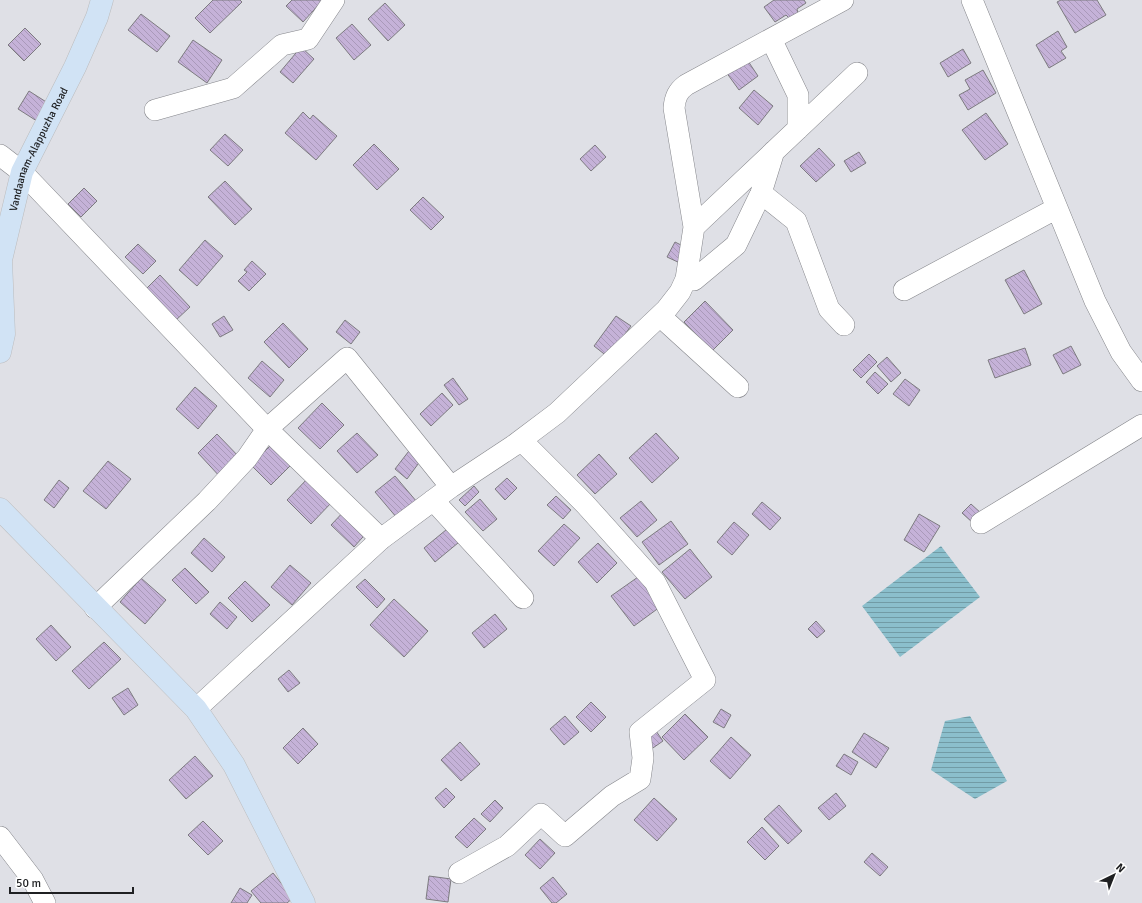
<svg xmlns="http://www.w3.org/2000/svg" width="1142" height="903" font-family="Signika,sans-serif">
	<style>
		.water { fill: url(#water-rules) }
		.building { fill: url(#building-back-hatch); stroke: #7d7b80 }
		.lines { fill: none; stroke-linecap: round; stroke-linejoin: round }
		.minor-casing { stroke: #85868b; stroke-width: 22 }
		.major-casing { stroke: #bcbcbd; stroke-width: 23 }
		.minor { stroke: #fff; stroke-width: 21 }
		.major { stroke: #d1e3f5; stroke-width: 22 }
		.labels { text-anchor: middle; dominant-baseline: central; stroke-width: 3; stroke-linejoin: round; paint-order: stroke }
		.street-label { font-size: 11px; fill: #1f2022; stroke: #fff }
	</style>
	<defs>
		<pattern id="water-rules" width="6" height="5" patternUnits="userSpaceOnUse"><rect width="6" height="5" fill="#8bbfcc"/><path d="M0 2.5h6" fill="none" stroke="#719ba5"/></pattern>
		<pattern id="building-back-hatch" width="6" height="6" patternUnits="userSpaceOnUse"><rect width="6" height="6" fill="#c5b2d8"/><path d="M-1 5l2 2M0 0l6 6M5-1l2 2" fill="none" stroke="#a999b9"/></pattern>
	</defs>
	<rect width="100%" height="100%" fill="#dfe0e6"/>
	<path class="water" d="M 941,546 L 980,597 L 900,657 L 862,606 Z
		M 970,716 L 1007,781 L 975,799 L 931,770 L 945,721 Z"/>
	<path class="building" d="M 213,0 L 240,0 L 242,2 L 210,33 L 195,18 Z
		M 292,0 L 323,0 L 303,22 L 286,6 Z
		M 774,0 L 804,0 L 806,3 L 797,9 L 798,13 L 790,19 L 786,15 L 775,22 L 764,7 Z
		M 1061,0 L 1097,0 L 1106,15 L 1075,33 L 1057,2 Z
		M 385,3 L 405,25 L 388,41 L 368,19 Z
		M 141,14 L 170,36 L 157,52 L 128,30 Z
		M 352,24 L 371,45 L 354,60 L 336,38 Z
		M 25,28 L 41,44 L 24,61 L 8,45 Z
		M 1058,31 L 1067,47 L 1061,51 L 1066,58 L 1049,68 L 1036,45 Z
		M 193,40 L 222,60 L 207,83 L 178,62 Z
		M 301,47 L 314,59 L 293,83 L 280,72 Z
		M 963,49 L 971,63 L 948,77 L 940,63 Z
		M 746,58 L 758,76 L 739,90 L 726,72 Z
		M 983,70 L 996,93 L 968,110 L 959,95 L 970,89 L 965,80 Z
		M 754,90 L 773,106 L 758,125 L 739,108 Z
		M 29,91 L 51,105 L 40,123 L 18,109 Z
		M 303,112 L 310,119 L 313,115 L 337,136 L 316,160 L 285,133 Z
		M 986,113 L 1008,144 L 985,160 L 962,130 Z
		M 225,134 L 243,150 L 228,166 L 210,150 Z
		M 374,144 L 399,169 L 377,190 L 353,165 Z
		M 595,145 L 606,157 L 591,171 L 580,159 Z
		M 819,148 L 835,165 L 816,182 L 800,166 Z
		M 859,152 L 866,163 L 851,172 L 844,161 Z
		M 225,181 L 252,209 L 235,225 L 208,197 Z
		M 84,188 L 97,201 L 81,217 L 68,204 Z
		M 423,197 L 444,217 L 431,230 L 410,210 Z
		M 205,240 L 223,256 L 197,286 L 179,270 Z
		M 675,242 L 687,248 L 680,263 L 667,257 Z
		M 138,244 L 156,261 L 143,274 L 125,257 Z
		M 252,261 L 266,274 L 249,291 L 238,281 L 247,272 L 244,270 Z
		M 1024,270 L 1042,304 L 1024,314 L 1005,280 Z
		M 160,275 L 190,307 L 175,321 L 146,289 Z
		M 705,301 L 733,330 L 712,351 L 684,322 Z
		M 224,316 L 233,330 L 220,337 L 212,324 Z
		M 616,316 L 631,326 L 608,357 L 594,346 Z
		M 345,320 L 360,332 L 351,344 L 336,332 Z
		M 283,323 L 308,349 L 289,368 L 264,342 Z
		M 1071,346 L 1081,365 L 1063,374 L 1053,355 Z
		M 1025,348 L 1031,365 L 995,378 L 988,360 Z
		M 869,354 L 877,362 L 861,378 L 853,370 Z
		M 887,357 L 901,373 L 891,382 L 877,366 Z
		M 262,361 L 284,380 L 270,397 L 248,378 Z
		M 875,372 L 888,384 L 878,394 L 866,382 Z
		M 453,378 L 468,399 L 459,405 L 444,385 Z
		M 905,379 L 920,390 L 909,406 L 893,394 Z
		M 195,387 L 217,406 L 198,429 L 176,409 Z
		M 442,393 L 453,405 L 431,426 L 420,414 Z
		M 322,403 L 344,425 L 320,449 L 298,428 Z
		M 357,433 L 378,455 L 357,473 L 337,451 Z
		M 656,433 L 679,458 L 652,483 L 629,458 Z
		M 217,434 L 242,460 L 222,479 L 198,453 Z
		M 274,442 L 294,462 L 271,485 L 251,465 Z
		M 412,447 L 424,456 L 407,479 L 395,469 Z
		M 599,454 L 617,474 L 595,494 L 577,475 Z
		M 108,461 L 131,479 L 106,509 L 83,491 Z
		M 395,476 L 417,502 L 397,518 L 375,492 Z
		M 309,477 L 333,501 L 311,524 L 287,500 Z
		M 507,478 L 517,488 L 505,500 L 495,489 Z
		M 59,480 L 69,488 L 54,508 L 44,500 Z
		M 474,486 L 479,492 L 465,506 L 459,500 Z
		M 556,496 L 571,510 L 563,519 L 547,505 Z
		M 480,499 L 497,519 L 483,531 L 465,512 Z
		M 641,501 L 657,520 L 637,537 L 620,518 Z
		M 762,502 L 781,518 L 770,530 L 752,514 Z
		M 971,504 L 982,514 L 973,523 L 962,513 Z
		M 347,508 L 370,529 L 354,547 L 331,525 Z
		M 919,514 L 940,526 L 924,552 L 904,540 Z
		M 671,521 L 688,544 L 659,565 L 642,542 Z
		M 734,522 L 749,535 L 732,555 L 717,542 Z
		M 564,524 L 580,538 L 554,566 L 538,551 Z
		M 452,525 L 464,538 L 435,562 L 424,548 Z
		M 204,538 L 225,557 L 212,572 L 191,553 Z
		M 598,543 L 617,563 L 597,583 L 578,562 Z
		M 690,549 L 712,577 L 685,599 L 662,572 Z
		M 290,565 L 311,583 L 292,605 L 271,587 Z
		M 185,568 L 209,592 L 196,604 L 172,580 Z
		M 638,577 L 660,607 L 634,626 L 611,596 Z
		M 141,578 L 166,600 L 145,624 L 120,602 Z
		M 365,579 L 385,599 L 377,608 L 356,587 Z
		M 245,581 L 270,605 L 252,622 L 228,598 Z
		M 394,599 L 428,631 L 404,657 L 370,625 Z
		M 220,602 L 237,617 L 227,629 L 210,614 Z
		M 495,614 L 507,629 L 484,648 L 472,633 Z
		M 816,621 L 825,631 L 817,638 L 808,629 Z
		M 51,625 L 71,647 L 56,661 L 36,639 Z
		M 104,642 L 121,659 L 89,689 L 72,671 Z
		M 289,670 L 300,683 L 288,692 L 278,679 Z
		M 128,688 L 138,705 L 124,715 L 112,698 Z
		M 591,702 L 606,717 L 591,732 L 576,717 Z
		M 721,709 L 731,715 L 724,728 L 713,722 Z
		M 685,714 L 708,737 L 684,760 L 662,737 Z
		M 565,716 L 579,732 L 564,745 L 550,729 Z
		M 303,728 L 318,744 L 298,764 L 283,748 Z
		M 656,731 L 663,741 L 650,750 L 644,740 Z
		M 864,733 L 889,748 L 876,768 L 852,752 Z
		M 731,737 L 751,755 L 730,779 L 710,761 Z
		M 460,742 L 480,764 L 461,781 L 441,760 Z
		M 844,754 L 858,762 L 851,775 L 836,766 Z
		M 195,756 L 213,776 L 186,799 L 169,780 Z
		M 446,788 L 455,797 L 444,808 L 435,798 Z
		M 836,793 L 846,806 L 829,820 L 818,808 Z
		M 654,798 L 677,819 L 657,841 L 634,820 Z
		M 495,800 L 503,808 L 490,822 L 481,814 Z
		M 779,805 L 802,831 L 788,844 L 764,819 Z
		M 474,818 L 486,829 L 467,848 L 455,837 Z
		M 203,821 L 223,841 L 208,855 L 188,835 Z
		M 762,827 L 779,846 L 765,860 L 747,842 Z
		M 540,839 L 555,853 L 540,869 L 525,855 Z
		M 872,853 L 888,867 L 880,876 L 864,862 Z
		M 273,873 L 293,898 L 287,903 L 261,903 L 251,891 Z
		M 429,876 L 451,879 L 448,902 L 426,899 Z
		M 553,877 L 567,894 L 556,903 L 552,903 L 540,888 Z
		M 240,888 L 252,895 L 247,903 L 231,903 Z"/>
	<g class="lines">
		<g class="minor-casing">
			<path id="minor" d="M 972,0 L 1095,301 L 1121,352 L 1142,381
				M 771,39 L 798,95 L 798,129
				M 155,110 L 233,88 L 282,45 L 308,39 L 334,0
				M 0,155 L 22,172 L 267,429 L 381,539
				M 761,193 L 796,221 L 829,309 L 844,325
				M 694,227 L 857,73
				M 686,279 L 694,280 L 736,245 L 761,193 L 774,151
				M 904,290 L 1057,208
				M 660,316 L 738,387
				M 433,500 L 523,598
				M 981,523 L 1142,425
				M 95,608 L 207,501 L 247,458 L 267,429 L 347,358 L 451,487
				M 196,709 L 381,539 L 451,487 L 513,446 L 557,413 L 666,310 L 680,292 L 686,279 L 694,227 L 674,108 C 675,97 678,91 686,85 L 843,0
				M 0,837 L 33,880 L 45,903
				M 459,873 L 507,846 L 541,814 L 565,836 L 612,796 L 640,779 L 643,758 L 640,732 L 705,680 L 655,582 L 585,504 L 521,440"/>
		</g>
		<g class="major-casing">
			<g id="major">
				<path id="s1" d="M 0,352 L 4,334 L 1,260 L 22,172 L 75,67 L 97,17 L 102,0"/>
				<path d="M 0,509 L 196,709 L 234,765 L 304,903"/>
			</g>
		</g>
		<use href="#minor" class="minor"/>
		<use href="#major" class="major"/>
	</g>
	<g class="labels">
		<g class="street-label">
			<text stroke="none"><textPath href="#s1" startOffset="210">Vandaanam-Alappuzha Road</textPath></text>
		</g>
	</g>
	<g transform="translate(1114 875) rotate(43)" stroke="#ffffff" stroke-width="3" paint-order="stroke">
	<path d="M0-3L7 15L0 10L-7 15Z" fill="#1f2022"/>
	<text y="-6" font-size="11" font-weight="bold" text-anchor="middle" fill="#1f2022">N</text>
	</g>
	<path d="M10 887v6h123v-6" fill="none" stroke="#1f2022" stroke-width="2"/>
	<text x="16" y="887" font-size="12" fill="#1f2022" stroke="#ffffff" stroke-width="3" paint-order="stroke">50 m</text>
</svg>
